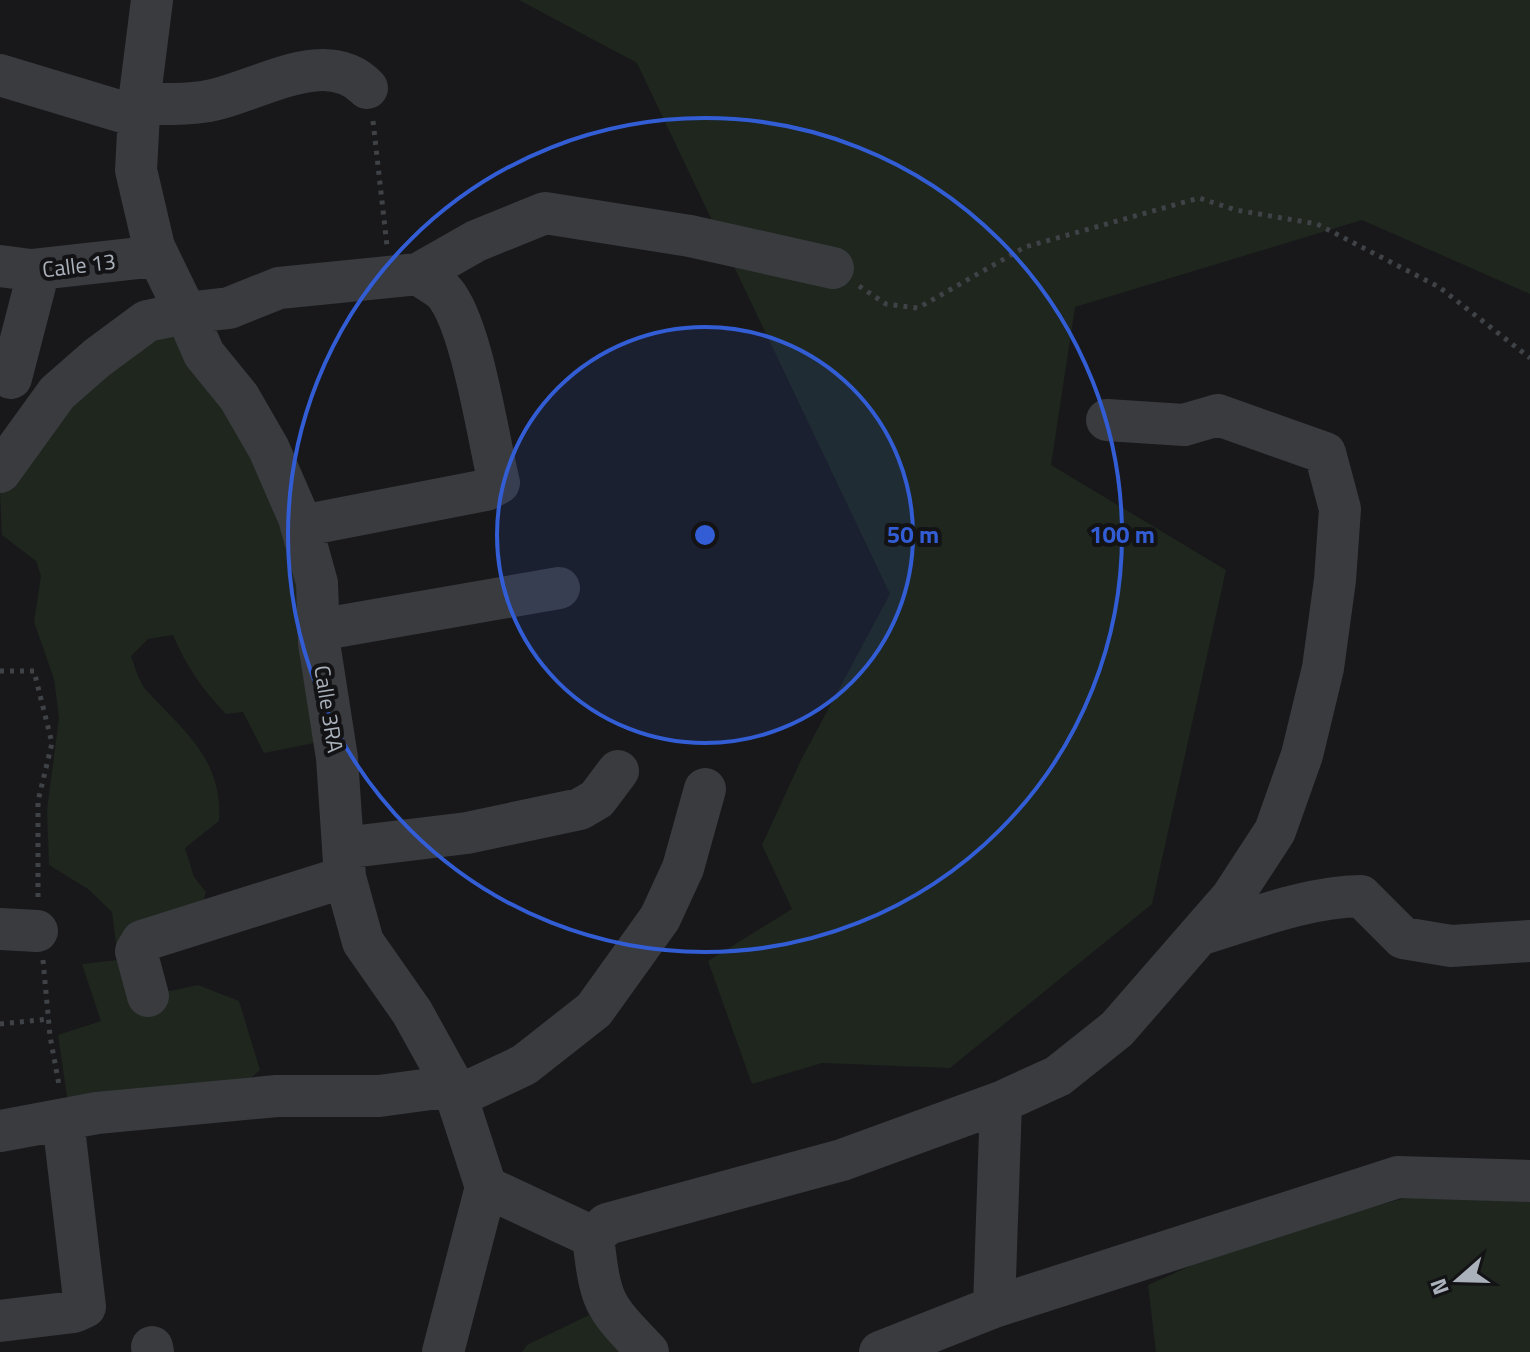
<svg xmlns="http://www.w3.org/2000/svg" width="1530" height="1352" font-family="'Titillium Web',sans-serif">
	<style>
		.green { fill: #1e261e }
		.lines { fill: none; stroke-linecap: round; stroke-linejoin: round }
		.path { stroke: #3f4246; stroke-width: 5; stroke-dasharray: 4 6; stroke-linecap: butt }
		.minor { stroke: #393b3f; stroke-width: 42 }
		.ring { fill: none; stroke: #325dd4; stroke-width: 4 }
		.labels { text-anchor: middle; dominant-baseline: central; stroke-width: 8; stroke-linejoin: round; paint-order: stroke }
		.street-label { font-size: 22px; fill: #aab1ba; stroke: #131315 }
		.centre { fill: #325dd4; stroke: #131315; stroke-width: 4 }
		.ring-label { font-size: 24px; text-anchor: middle; font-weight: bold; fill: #325dd4; stroke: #131315; stroke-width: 8; stroke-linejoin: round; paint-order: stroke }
	</style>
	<rect width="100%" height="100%" fill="#18181a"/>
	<path class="green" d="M 519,0 L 1530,0 L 1530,294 L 1362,220 L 1075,307 L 1051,465 L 1226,570 L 1152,904 L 950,1068 L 822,1063 L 752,1084 L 708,961 L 792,909 L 762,845 L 801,760 L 890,594 L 637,63 Z
		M 173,321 L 296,516 L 319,742 L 264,753 L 243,712 L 226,714 C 202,689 186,666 173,635 L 148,639 L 131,656 C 135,667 139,682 146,690 C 184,731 223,759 219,821 L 185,848 L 194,877 L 206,892 L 198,919 L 147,943 L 165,992 L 198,985 L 239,1001 L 260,1070 L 240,1088 L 69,1110 L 58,1035 L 101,1021 L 82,964 L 118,960 L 112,912 L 88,889 L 49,865 L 47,810 L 59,718 L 54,679 L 34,622 L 41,576 L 36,561 L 2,535 L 0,495 L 15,454 Z
		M 1408,1197 L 1530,1202 L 1530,1352 L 1156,1352 L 1148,1285 L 1230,1248 Z
		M 589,1315 L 620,1352 L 522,1352 L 527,1345 Z"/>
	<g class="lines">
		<path class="path" d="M 373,121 L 387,246
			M 859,286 L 886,304 L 918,308 L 1025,247 L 1199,198 L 1236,210 L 1317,224 L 1439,287 L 1530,358
			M 0,671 L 34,671 L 52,743 L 38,801 L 38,899
			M 43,960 L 50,1036 L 59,1085
			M 0,1024 L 49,1019"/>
		<path class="minor" d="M 152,0 L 140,95 L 136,170 L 154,247 L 186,313 L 229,308 L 279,288 L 418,274 L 476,241 L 545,213 L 690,236 L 833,268
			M 0,75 L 139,117
			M 140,104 C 160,104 182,105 202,102 C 252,96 324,43 367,88
			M 0,266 L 31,270 L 157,256
			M 11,378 L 39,270
			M 0,472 L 57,393 L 97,358 L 147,321 L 186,313 L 204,354 L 239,397 L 269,449 L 299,518 L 317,583 L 319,643 L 337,758 L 345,877 L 363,942 L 412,1012 L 453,1086 L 486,1187 L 443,1352
			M 301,526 L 486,490 L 499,483 C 488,438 472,324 444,292 C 437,285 426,280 418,274
			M 318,630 L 559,588
			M 343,848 L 467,833 L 580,809 L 597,799 L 618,771
			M 0,929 L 37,931
			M 1199,935 C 1252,919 1306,897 1361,896 L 1403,938 L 1451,946 L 1530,941
			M 148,996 L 136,951 L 142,941 L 345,877
			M 456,1097 L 524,1065 L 594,1010 L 660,918 L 683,868 L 705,789
			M 0,1131 L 97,1113 L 277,1096 L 379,1096 L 453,1086
			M 486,1187 L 593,1237
			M 593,1237 L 607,1224 L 842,1160 L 1001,1102 L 1058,1076 L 1117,1029 L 1232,897 L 1275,831 L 1302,755 L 1323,668 L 1335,580 L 1340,509 L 1325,453 L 1218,415 L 1184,425 L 1107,420
			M 593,1237 C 601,1304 602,1304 648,1352
			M 994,1307 L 1001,1102
			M 0,1321 L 74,1312 L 85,1307 L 63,1120
			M 152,1347 L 153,1352
			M 880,1352 L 994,1307 L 1398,1177 L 1530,1181"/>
	</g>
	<circle cx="705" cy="535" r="208" fill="#325dd4" fill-opacity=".12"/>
	<g class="ring">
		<circle cx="705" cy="535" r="208"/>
		<circle cx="705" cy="535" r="417"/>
	</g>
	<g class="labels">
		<g class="street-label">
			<text transform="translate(79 265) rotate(-7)">Calle 13</text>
			<text transform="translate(329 709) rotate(81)">Calle 3RA</text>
		</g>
	</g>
	<circle cx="705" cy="535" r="12" class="centre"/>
	<g class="ring-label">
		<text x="913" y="543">50 m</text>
		<text x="1122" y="543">100 m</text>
	</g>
	<g transform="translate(1458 1280) rotate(250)" stroke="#131315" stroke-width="6" paint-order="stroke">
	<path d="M0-6L14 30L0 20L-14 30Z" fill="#aab1ba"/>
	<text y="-12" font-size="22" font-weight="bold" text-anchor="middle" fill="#aab1ba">N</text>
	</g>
</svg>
